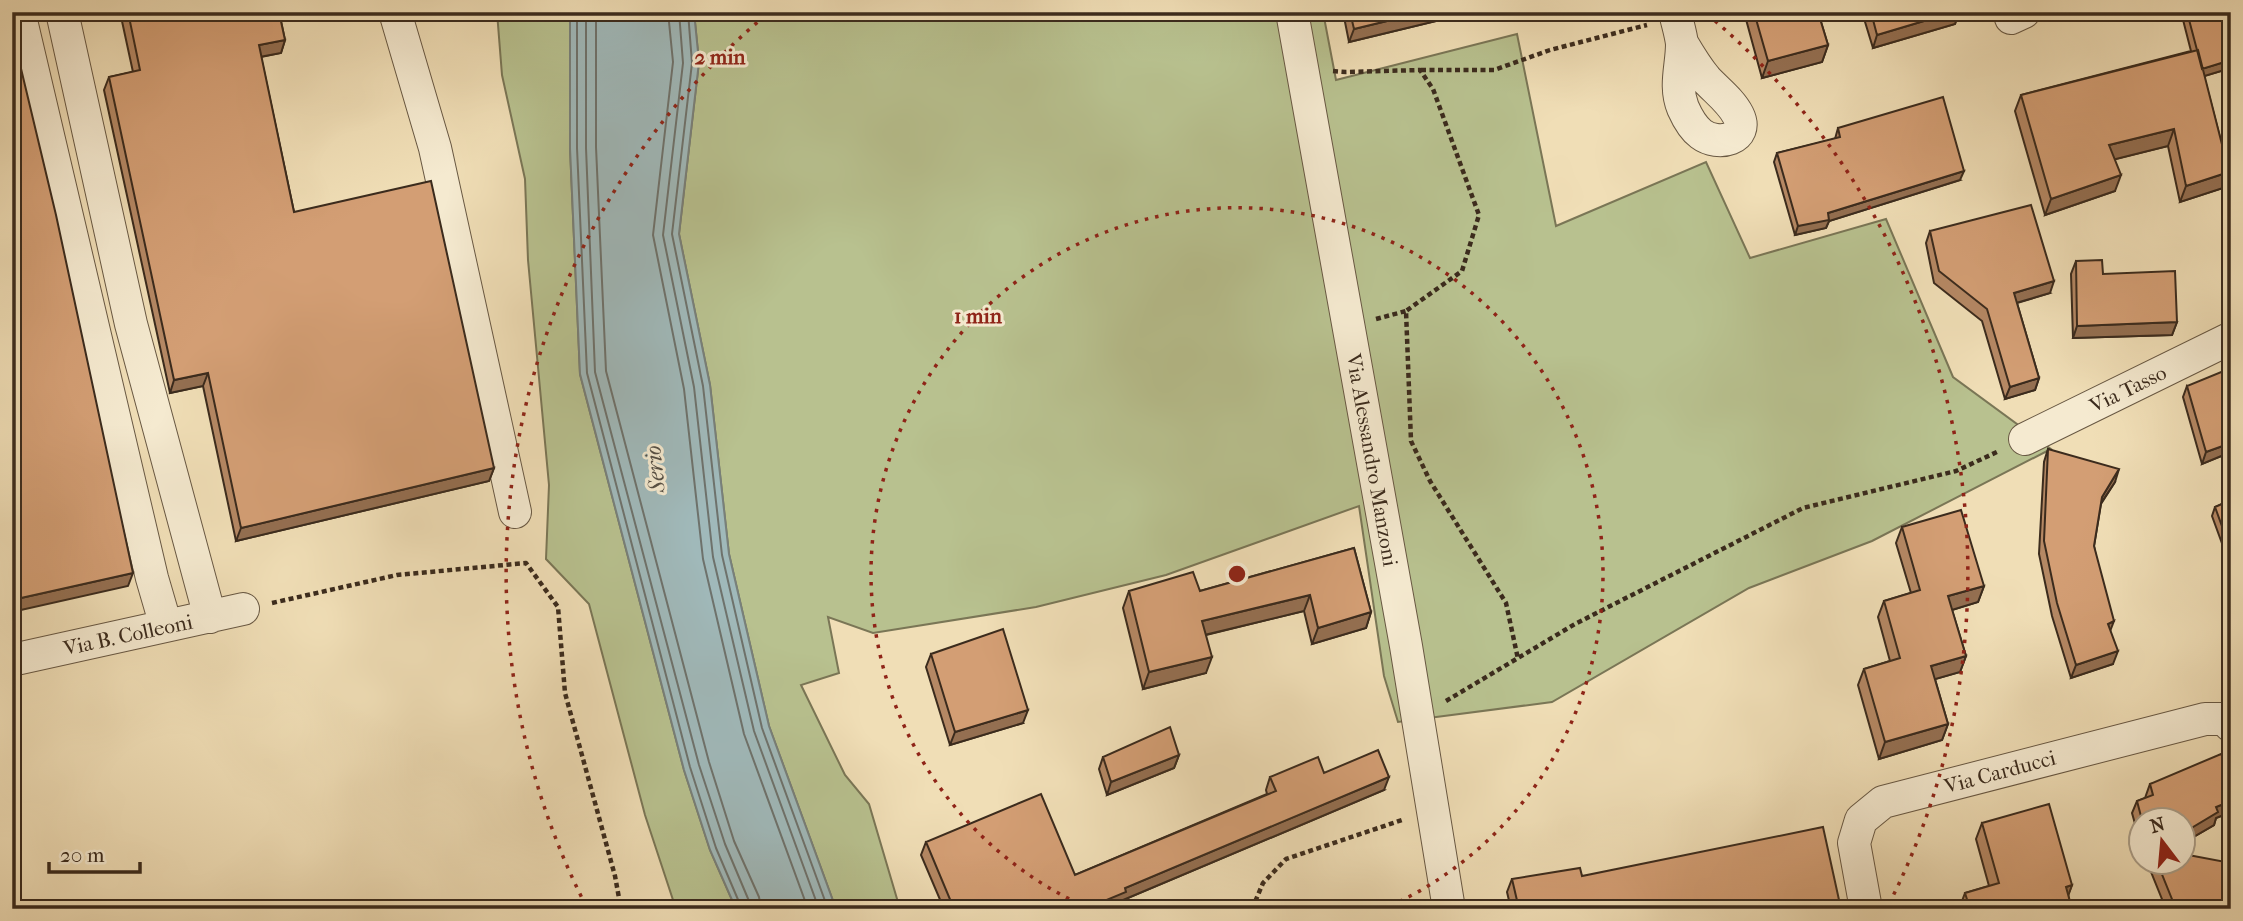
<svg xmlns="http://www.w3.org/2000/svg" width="2243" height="921" font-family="'IM FELL French Canon',serif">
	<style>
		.green { fill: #b8c18f; stroke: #7a7656; stroke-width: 2 }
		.water { fill: #a0b9ba; stroke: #78807b; stroke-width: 2 }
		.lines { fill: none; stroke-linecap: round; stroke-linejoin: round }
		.shore { stroke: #6e726c; stroke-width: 2 }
		.minor-casing { stroke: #685843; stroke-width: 34 }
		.path { stroke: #3b2b1d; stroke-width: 4.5; stroke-dasharray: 5 3.5; stroke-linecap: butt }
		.minor { stroke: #f5ead0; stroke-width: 32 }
		.wall { fill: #b58864; stroke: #3b2b1d; stroke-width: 2 }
		.shaded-wall { fill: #946f51; stroke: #3b2b1d; stroke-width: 2 }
		.building { fill: #d39e74; stroke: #3b2b1d; stroke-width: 2 }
		.ring { fill: none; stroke: #8f2418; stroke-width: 3.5; stroke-dasharray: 3.5 7 }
		.labels { text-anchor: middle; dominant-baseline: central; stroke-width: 6; stroke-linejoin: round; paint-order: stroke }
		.street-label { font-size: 21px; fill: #3b2b1d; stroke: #f5ead0 }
		.water-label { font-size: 23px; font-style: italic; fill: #544e44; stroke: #f5ead0 }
		.centre { fill: #8f2418; stroke: #f5ead0; stroke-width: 3.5 }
		.ring-label { font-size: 21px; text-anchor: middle; font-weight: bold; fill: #8f2418; stroke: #f5ead0; stroke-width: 6; stroke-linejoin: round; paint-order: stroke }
	</style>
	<rect width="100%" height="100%" fill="#f0deb6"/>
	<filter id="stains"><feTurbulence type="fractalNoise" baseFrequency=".00286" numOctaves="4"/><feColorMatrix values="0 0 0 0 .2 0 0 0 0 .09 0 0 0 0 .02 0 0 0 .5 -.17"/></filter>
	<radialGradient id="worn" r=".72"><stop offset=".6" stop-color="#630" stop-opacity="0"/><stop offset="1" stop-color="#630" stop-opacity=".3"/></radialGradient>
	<path class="green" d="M 497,12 L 570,12 L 570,148 L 580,374 L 684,770 L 710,850 L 736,909 L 676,909 L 645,815 L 589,604 L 546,559 L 549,485 L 528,260 L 525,179 L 502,75 Z
		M 694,12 L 1323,12 L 1336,80 L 1517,34 L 1556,226 L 1706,162 L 1750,258 L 1886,219 L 1953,377 L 2051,449 L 1872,541 L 1749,588 L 1552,702 L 1398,722 L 1384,676 L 1359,506 L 1166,575 L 1036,607 L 873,633 L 828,617 L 839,673 L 801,685 L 845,775 L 869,804 L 900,909 L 836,909 L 769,726 L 729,554 L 710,385 L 679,234 L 699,62 Z"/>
	<path class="water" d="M 570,12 L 694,12 L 699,62 L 679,234 L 710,385 L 729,554 L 769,726 L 836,909 L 736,909 L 710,850 L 684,770 L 580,374 L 570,148 Z"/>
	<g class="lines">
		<path class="shore" d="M 577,12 L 577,148 L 587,373 L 690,767 L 716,848 L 742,909
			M 586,12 L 586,148 L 595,372 L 699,765 L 725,844 L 749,901 L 750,909
			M 596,12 L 596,147 L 606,371 L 709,762 L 734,841 L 759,897 L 761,909
			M 668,12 L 673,62 L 653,235 L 684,389 L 703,559 L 744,734 L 808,909
			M 679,12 L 683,63 L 663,235 L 694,387 L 713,557 L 754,731 L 819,909
			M 688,12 L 692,63 L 672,234 L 703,386 L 722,555 L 762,728 L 828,909"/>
		<g class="minor-casing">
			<path id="minor" d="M 19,12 L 152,578 L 166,626
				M 62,12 L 131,324 L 210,617
				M 395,12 L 435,148 L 515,512
				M 1292,12 L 1406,646 L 1449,909
				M 1675,12 C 1677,22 1681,34 1682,44 C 1682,66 1674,86 1683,108 C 1687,117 1693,128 1701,134 C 1718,147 1750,139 1738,115 C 1731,101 1716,90 1706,79 C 1697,68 1689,55 1682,43
				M 2009,12 L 2011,18 L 2024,12
				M 2025,439 L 2231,338
				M 12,660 L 243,609
				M 1866,909 L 1854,843 L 1861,820 L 1883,802 L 2205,719 L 2224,719 L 2231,726"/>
		</g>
		<path class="path" d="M 1421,70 L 1494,70 L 1550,50 L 1647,25
			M 1333,71 L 1346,72 L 1420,70 L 1433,89 L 1479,215 L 1462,271 L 1406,311 L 1411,441 L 1430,481 L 1506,603 L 1518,659
			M 1376,319 L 1406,311
			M 272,603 L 397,575 L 526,563 L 558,607 L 565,693 L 615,876 L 621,909
			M 1446,701 L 1575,624 L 1803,508 L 1956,471 L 1999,451
			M 1252,909 L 1263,883 L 1286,859 L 1405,819"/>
		<use href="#minor" class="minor"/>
	</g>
	<path class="wall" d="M 120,12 L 279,12 L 285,40 L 281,53 L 261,57 L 294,212 L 494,468 L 489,481 L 236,541 L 203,386 L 170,393 L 104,90 L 109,77 L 133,72 Z
		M 1343,12 L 1458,12 L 1457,16 L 1349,42 Z
		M 1744,12 L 1818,12 L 1828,45 L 1822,62 L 1762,78 Z
		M 1862,12 L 1959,12 L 1955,24 L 1873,48 Z
		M 2181,12 L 2228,12 L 2231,25 L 2231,68 L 2204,76 L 2229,172 L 2223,188 L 2180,202 L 2168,146 L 2115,159 L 2115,191 L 2045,215 L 2015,111 L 2021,95 L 2191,51 Z
		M 1838,128 L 1960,180 L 1829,221 L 1826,228 L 1795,235 L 1774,162 L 1777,153 L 1835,139 Z
		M 1930,231 L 2050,293 L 2017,303 L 2039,378 L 2035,390 L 2005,399 L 1982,321 L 1934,283 L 1926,243 Z
		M 2076,261 L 2103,274 L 2177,322 L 2172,335 L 2073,338 L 2071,274 Z
		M 2187,386 L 2231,452 L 2202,464 L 2183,397 Z
		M 2048,449 L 2115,482 L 2101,504 L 2094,546 L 2110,631 L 2113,664 L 2071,678 L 2052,616 L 2039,554 L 2044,462 Z
		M 2231,500 L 2231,568 L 2212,516 L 2215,507 Z
		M 1902,527 L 1984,586 L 1978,602 L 1952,610 L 1966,656 L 1960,672 L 1935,679 L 1948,724 L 1942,740 L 1879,759 L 1858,685 L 1864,669 L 1890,661 L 1878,617 L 1884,601 L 1911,593 L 1896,543 Z
		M 1354,548 L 1371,612 L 1366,628 L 1312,644 L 1304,611 L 1206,635 L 1206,673 L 1143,689 L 1123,608 L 1129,591 L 1200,591 Z
		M 2231,615 L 2231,643 L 2226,626 Z
		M 931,654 L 1023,723 L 950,745 L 926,667 Z
		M 1179,755 L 1174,768 L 1107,795 L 1099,769 L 1103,757 Z
		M 2231,770 L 2231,812 L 2216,818 L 2214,825 L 2183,843 L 2183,820 L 2141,820 L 2141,845 L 2132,813 L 2137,801 L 2145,798 L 2150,784 Z
		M 1324,773 L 1384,790 L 1123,900 L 1122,905 L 1111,909 L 944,909 L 921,855 L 926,842 L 1075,875 L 1267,794 L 1266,790 L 1270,777 Z
		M 1982,823 L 2072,885 L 2068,895 L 2072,909 L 1959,909 L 1965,893 L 1989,886 L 1976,839 Z
		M 2147,862 L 2183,862 L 2231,909 L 2166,909 Z
		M 1582,876 L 1841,909 L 1511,909 L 1507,892 L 1512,879 Z"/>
	<path class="shaded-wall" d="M 1424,12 L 1458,12 L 1457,16 L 1349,42 L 1354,29 Z
		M 1954,12 L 1959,12 L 1955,24 L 1873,48 L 1877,35 Z
		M 285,40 L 281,53 L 254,58 L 259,45 Z
		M 1828,45 L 1822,62 L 1762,78 L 1768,61 Z
		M 2231,60 L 2231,68 L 2198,78 L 2201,69 Z
		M 2174,129 L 2168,146 L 2104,162 L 2109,145 Z
		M 1964,171 L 1960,180 L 1829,221 L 1826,228 L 1795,235 L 1798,226 L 1828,213 Z
		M 2229,172 L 2223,188 L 2180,202 L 2186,186 Z
		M 2121,175 L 2115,191 L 2045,215 L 2051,199 Z
		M 2054,281 L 2050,293 L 2009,305 L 2014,293 Z
		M 2177,322 L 2172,335 L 2073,338 L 2077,326 Z
		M 208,373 L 203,386 L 170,393 L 174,380 Z
		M 2039,378 L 2035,390 L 2005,399 L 2010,387 Z
		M 2231,443 L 2231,452 L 2202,464 L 2206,452 Z
		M 494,468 L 489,481 L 236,541 L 241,528 Z
		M 2119,469 L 2115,482 L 2097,509 L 2102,497 Z
		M 133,573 L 128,586 L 12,612 L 12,600 Z
		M 1984,586 L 1978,602 L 1942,613 L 1948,596 Z
		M 1310,595 L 1304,611 L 1196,637 L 1202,621 Z
		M 1371,612 L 1366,628 L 1312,644 L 1318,628 Z
		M 2114,621 L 2109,634 L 2108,624 Z
		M 2118,651 L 2113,664 L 2071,678 L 2076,665 Z
		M 1966,656 L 1960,672 L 1925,682 L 1931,666 Z
		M 1212,657 L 1206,673 L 1143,689 L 1149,672 Z
		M 1028,710 L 1023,723 L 950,745 L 955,732 Z
		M 1948,724 L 1942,740 L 1879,759 L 1885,742 Z
		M 1179,755 L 1174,768 L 1107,795 L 1111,782 Z
		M 1389,777 L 1384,790 L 1123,900 L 1122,905 L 1111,909 L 1085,909 L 1125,888 Z
		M 2231,801 L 2231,812 L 2216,818 L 2214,825 L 2183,843 L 2183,833 L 2216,807 Z
		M 2072,885 L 2066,902 L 2066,887 Z
		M 1773,903 L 1771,909 L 1747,909 Z"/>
	<path class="building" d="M 128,12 L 279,12 L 285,40 L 259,45 L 294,212 L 431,181 L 494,468 L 241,528 L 208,373 L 174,380 L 109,77 L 140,70 Z
		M 1350,12 L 1424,12 L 1354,29 Z
		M 1754,12 L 1818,12 L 1828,45 L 1768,61 Z
		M 1871,12 L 1954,12 L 1877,35 Z
		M 2187,12 L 2228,12 L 2231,25 L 2231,60 L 2202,69 Z
		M 12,31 L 56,215 L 133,573 L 12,600 Z
		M 2198,50 L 2229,172 L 2186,186 L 2174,129 L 2109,145 L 2121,175 L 2051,199 L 2021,95 Z
		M 1943,97 L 1964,171 L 1828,213 L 1829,220 L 1798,226 L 1777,153 L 1840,137 L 1838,128 Z
		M 2031,205 L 2054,281 L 2014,293 L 2039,378 L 2010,387 L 1987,309 L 1939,271 L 1930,231 Z
		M 2102,260 L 2103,274 L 2175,271 L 2177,322 L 2077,326 L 2076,261 Z
		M 2231,368 L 2231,443 L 2206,452 L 2187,386 Z
		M 2048,449 L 2119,469 L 2102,497 L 2094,546 L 2114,621 L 2108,624 L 2118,651 L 2076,665 L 2057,603 L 2044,541 Z
		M 2231,500 L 2231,551 L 2215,507 Z
		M 1961,510 L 1984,586 L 1948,596 L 1966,656 L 1931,666 L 1948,724 L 1885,742 L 1864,669 L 1900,658 L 1884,601 L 1920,590 L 1902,527 Z
		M 1354,548 L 1371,612 L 1318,628 L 1310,595 L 1202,621 L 1212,657 L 1149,672 L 1129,591 L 1193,572 L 1200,591 Z
		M 1003,629 L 1028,710 L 955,732 L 931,654 Z
		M 1170,727 L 1179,755 L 1111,782 L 1103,757 Z
		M 1378,750 L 1389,777 L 1125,888 L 1126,892 L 1085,909 L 954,909 L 926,842 L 1041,794 L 1075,875 L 1276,791 L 1270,777 L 1318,757 L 1324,773 Z
		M 2221,754 L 2231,770 L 2231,801 L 2216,807 L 2218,812 L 2183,833 L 2183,820 L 2142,820 L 2137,801 L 2153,795 L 2150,784 Z
		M 2049,804 L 2072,885 L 2066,887 L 2072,909 L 1970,909 L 1965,893 L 1999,883 L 1982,823 Z
		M 1823,827 L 1841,909 L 1775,909 L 1773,903 L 1747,909 L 1519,909 L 1512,879 L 1580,868 L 1582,876 Z
		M 2183,854 L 2231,863 L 2231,909 L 2176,909 L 2157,862 L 2183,862 Z"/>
	<g class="ring">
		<path d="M1088 908A366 366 0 1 1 1386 908"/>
		<path d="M586 906A731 731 0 0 1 767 14M1707 14A731 731 0 0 1 1888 906"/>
	</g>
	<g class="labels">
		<g class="street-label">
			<text transform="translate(2128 389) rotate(-26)">Via Tasso</text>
			<text transform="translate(1372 460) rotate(80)">Via Alessandro Manzoni</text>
			<text transform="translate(128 635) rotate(-12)">Via B. Colleoni</text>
			<text transform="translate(2000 772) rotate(-15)">Via Carducci</text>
		</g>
		<g class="water-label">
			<text transform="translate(655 469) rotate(-96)">Serio</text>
		</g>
	</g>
	<circle cx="1237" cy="574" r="10" class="centre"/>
	<g class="ring-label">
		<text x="720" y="64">2 min</text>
		<text x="978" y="323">1 min</text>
	</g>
	<rect width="2243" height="921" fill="none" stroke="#f0deb6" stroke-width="42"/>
	<rect x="14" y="14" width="2215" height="893" fill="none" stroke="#3b2b1d" stroke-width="3.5"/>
	<rect x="21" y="21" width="2201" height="879" fill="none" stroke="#3b2b1d" stroke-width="2"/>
	<g transform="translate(2162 841) rotate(344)"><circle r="33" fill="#f5ead0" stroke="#ab9e88" stroke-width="2"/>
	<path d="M0-5L12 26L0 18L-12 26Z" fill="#8f2418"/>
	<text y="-10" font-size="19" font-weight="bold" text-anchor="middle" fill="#3b2b1d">N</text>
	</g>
	<path d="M49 862v10h91v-10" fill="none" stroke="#3b2b1d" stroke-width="3.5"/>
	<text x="60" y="862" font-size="21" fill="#3b2b1d" stroke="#f5ead0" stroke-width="5" paint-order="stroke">20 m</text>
	<rect width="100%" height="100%" filter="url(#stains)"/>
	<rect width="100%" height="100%" fill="url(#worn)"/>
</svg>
